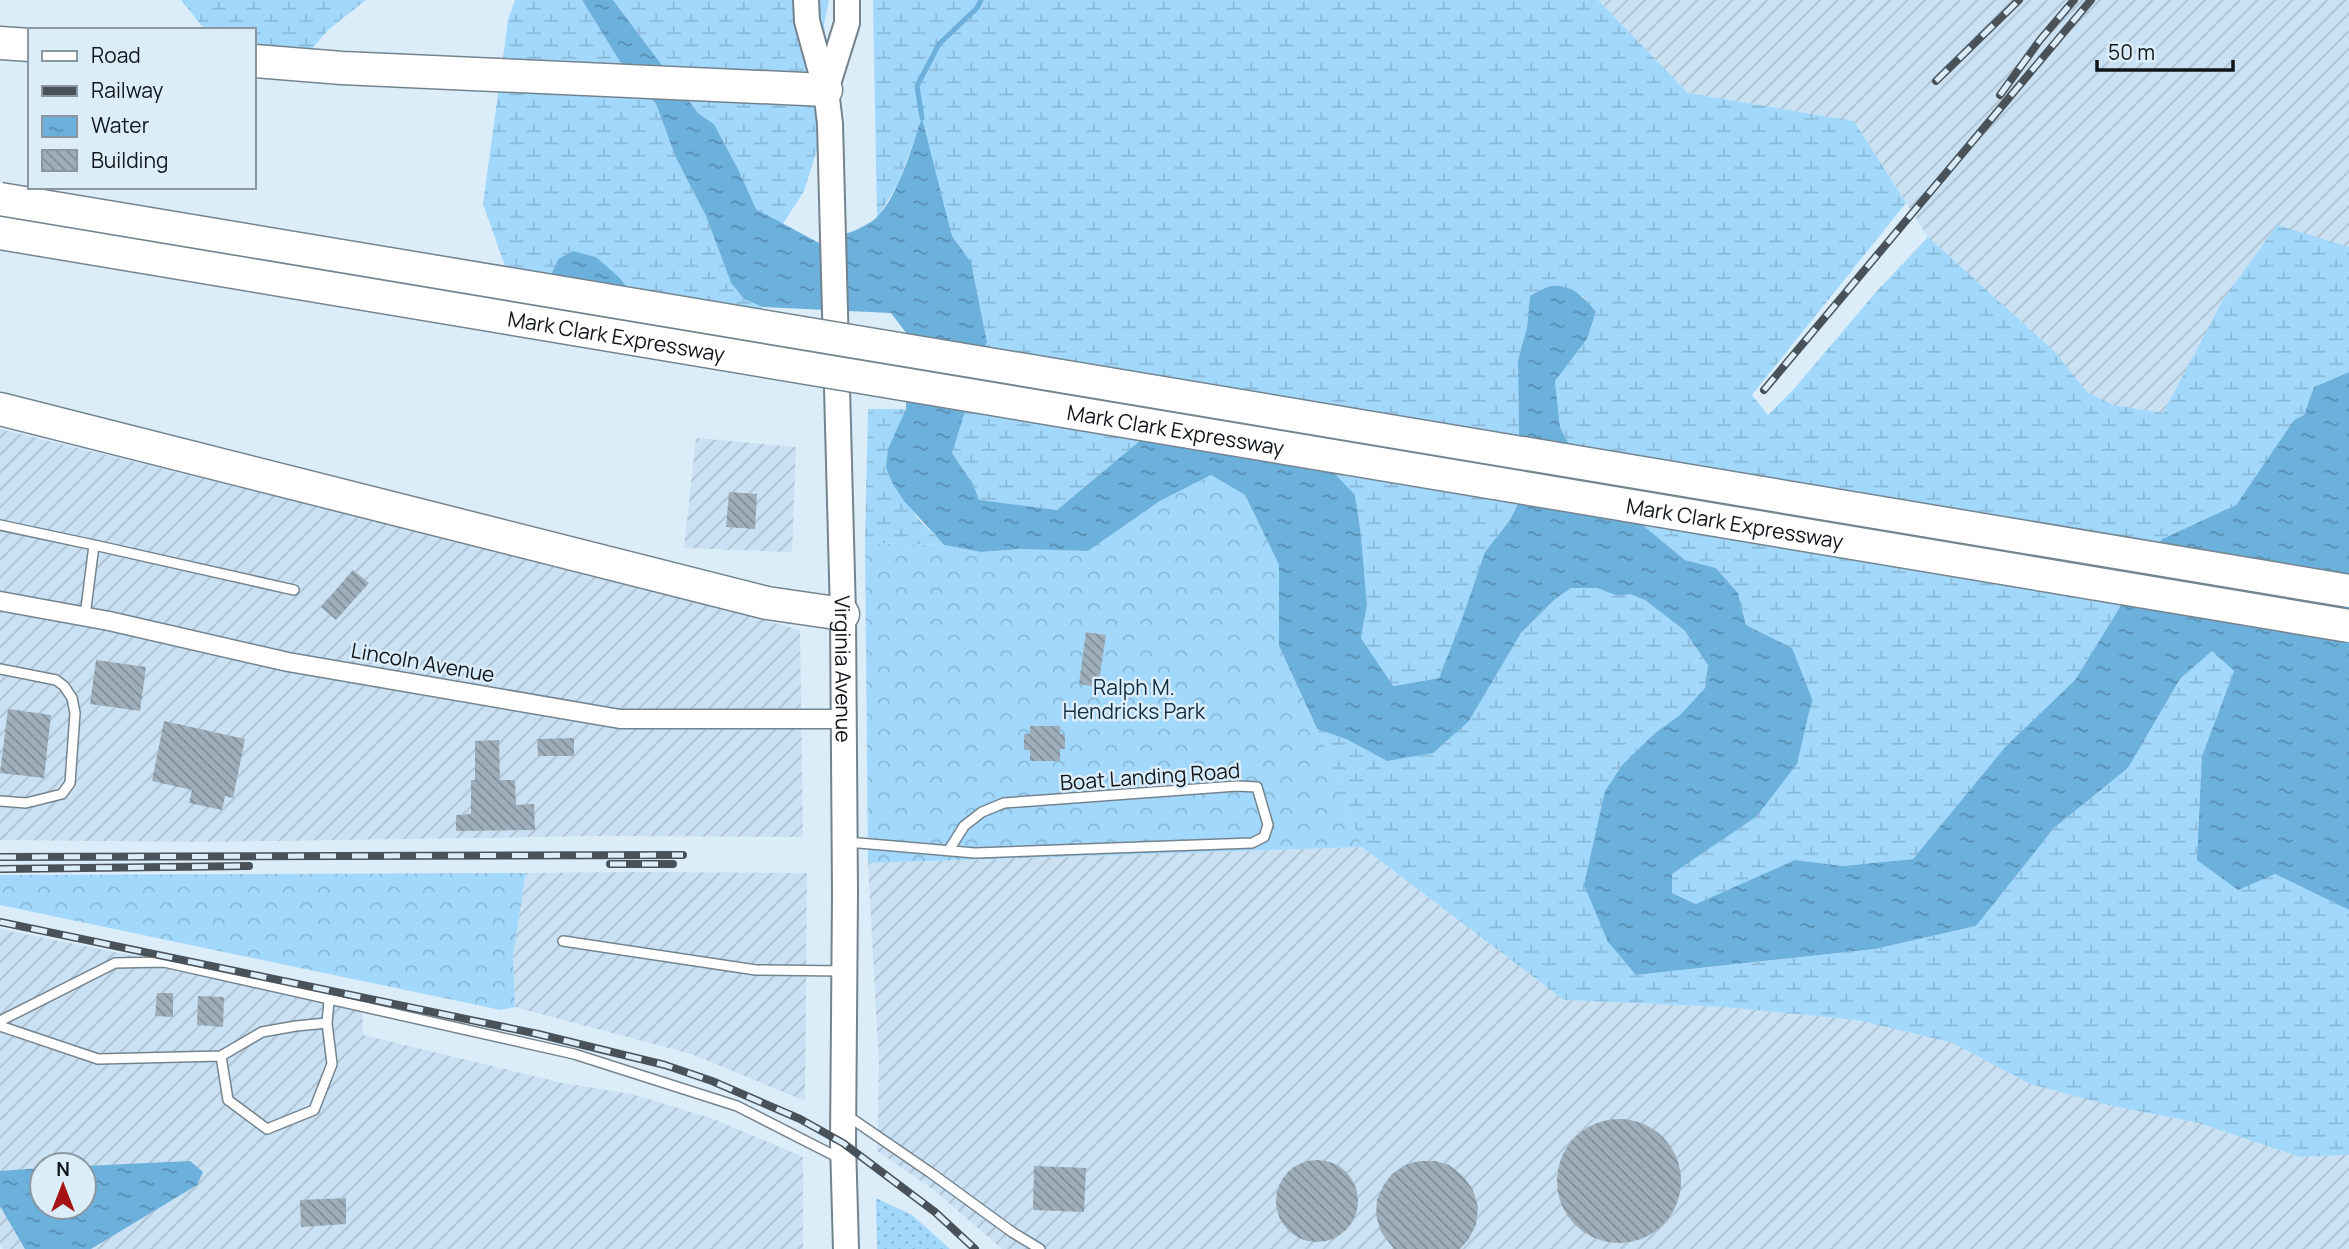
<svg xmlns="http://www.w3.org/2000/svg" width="2349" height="1249" font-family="Manrope,sans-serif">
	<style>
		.industrial { fill: url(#industrial-furrows); fill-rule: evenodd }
		.grass { fill: url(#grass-dots) }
		.forest { fill: url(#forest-crowns) }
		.wetland { fill: url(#wetland-marsh); fill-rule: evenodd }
		.water { fill: url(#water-ripples) }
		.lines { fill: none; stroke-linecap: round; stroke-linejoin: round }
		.stream { stroke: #6cb0dc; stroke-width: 5 }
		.building { fill: url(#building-back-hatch) }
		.lane-casing { stroke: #74848f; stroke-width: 12 }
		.street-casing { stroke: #74848f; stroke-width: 21 }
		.secondary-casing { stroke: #74848f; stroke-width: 28 }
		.highway-casing { stroke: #74848f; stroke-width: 35 }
		.lane { stroke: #fff; stroke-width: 9 }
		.street { stroke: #fff; stroke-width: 18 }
		.secondary { stroke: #fff; stroke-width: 24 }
		.highway { stroke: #fff; stroke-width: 32 }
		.rail-casing { stroke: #495259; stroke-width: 8 }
		.rail { stroke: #dcedfa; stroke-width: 5; stroke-dasharray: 16; stroke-linecap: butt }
		.highway-bridge-casing { stroke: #74848f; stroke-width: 35; stroke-linecap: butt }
		.highway-bridge { stroke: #fff; stroke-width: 32 }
		.labels { text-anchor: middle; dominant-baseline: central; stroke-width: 5; stroke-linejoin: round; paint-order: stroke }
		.street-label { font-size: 21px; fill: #10161a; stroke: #dcedfa }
		.park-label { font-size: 21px; fill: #102f42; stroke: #dcedfa }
	</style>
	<defs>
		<pattern id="industrial-furrows" width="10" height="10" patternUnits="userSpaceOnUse" patternTransform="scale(1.75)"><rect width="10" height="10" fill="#c9e1f3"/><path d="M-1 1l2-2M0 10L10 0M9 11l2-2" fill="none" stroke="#acc0d0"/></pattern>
		<pattern id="grass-dots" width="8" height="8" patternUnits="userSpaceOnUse" patternTransform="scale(1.75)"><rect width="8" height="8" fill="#a2d8fc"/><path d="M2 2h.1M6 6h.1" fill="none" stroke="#8ab9d7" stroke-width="1.8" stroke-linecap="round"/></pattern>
		<pattern id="forest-crowns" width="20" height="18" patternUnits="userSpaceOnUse" patternTransform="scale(1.75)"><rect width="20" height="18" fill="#a2d8fc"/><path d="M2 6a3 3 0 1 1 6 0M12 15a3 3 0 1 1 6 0" fill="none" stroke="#8ab9d7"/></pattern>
		<pattern id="wetland-marsh" width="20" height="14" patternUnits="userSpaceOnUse" patternTransform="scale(1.75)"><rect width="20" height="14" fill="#a2d8fc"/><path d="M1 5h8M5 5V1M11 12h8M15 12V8" fill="none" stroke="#8ab9d7"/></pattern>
		<pattern id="water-ripples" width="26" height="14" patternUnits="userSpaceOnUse" patternTransform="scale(1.75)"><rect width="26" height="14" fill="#6cb0dc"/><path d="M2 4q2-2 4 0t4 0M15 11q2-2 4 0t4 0" fill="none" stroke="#578eb2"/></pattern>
		<pattern id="building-back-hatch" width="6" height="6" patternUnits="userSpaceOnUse" patternTransform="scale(1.75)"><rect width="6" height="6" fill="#9eafbb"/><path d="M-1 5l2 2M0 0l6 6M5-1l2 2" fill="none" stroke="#7f8d97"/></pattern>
	</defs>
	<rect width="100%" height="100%" fill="#dcedfa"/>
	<path class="industrial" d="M 1598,0 L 2349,0 L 2349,372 L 2064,451 L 1854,121 L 1688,93 Z
		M 0,429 L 608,578 L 800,630 L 803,837 L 605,836 L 201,842 L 0,840 Z
		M 696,438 L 796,447 L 792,552 L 684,548 Z
		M 1362,847 L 1564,1000 L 1725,1007 L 1857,1020 L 1954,1043 L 2030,1084 L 2108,1105 L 2199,1123 L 2300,1157 L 2349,1155 L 2349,1249 L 1002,1249 L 934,1190 L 877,1151 L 879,1066 L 868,863 Z
		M 629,872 L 807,873 L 805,1101 L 691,1054 L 515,1007 L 513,955 L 526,873 Z
		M 0,929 L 362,1002 L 363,1035 L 563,1083 L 631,1094 L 711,1118 L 803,1157 L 803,1249 L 3,1249 L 0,1244 ZM 42,1165 L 84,1165 L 84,1207 L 42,1207 Z"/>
	<path class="grass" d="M 876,1198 L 912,1215 L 950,1249 L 877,1249 Z"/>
	<path class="forest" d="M 1211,475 L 1245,495 L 1279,565 L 1279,646 L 1322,741 L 1362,847 L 868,863 L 865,543 L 944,545 L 981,552 L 1021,549 L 1088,551 L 1160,501 Z
		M 526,873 L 513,955 L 515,1007 L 501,1010 L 0,905 L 0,875 Z"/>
	<path class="wetland" d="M 181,0 L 366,0 L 328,30 L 300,63 L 254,58 L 254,30 L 205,30 Z
		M 515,0 L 582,0 L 624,68 L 656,104 L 676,158 L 706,216 L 731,283 L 744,299 L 763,307 L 724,344 L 688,357 L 629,353 L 571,321 L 511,283 L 483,204 L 508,20 ZM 573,251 L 596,257 L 619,277 L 666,336 C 634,341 587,315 563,295 C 558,291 554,283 550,277 L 558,259 Z
		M 613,0 L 829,0 L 824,24 L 832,103 L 804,191 L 783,224 L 756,209 L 739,171 L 714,124 L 698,113 Z
		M 873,0 L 1598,0 L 1688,93 L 1854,121 L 1906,203 L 1752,395 L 1768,415 L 1794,389 L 1876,292 L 1928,237 L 2055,352 L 2087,392 L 2113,405 L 2163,413 L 2223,300 L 2277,225 L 2349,247 L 2349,372 L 2314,387 L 2304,415 L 2294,420 L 2236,505 L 2162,539 L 2075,680 L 2006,746 L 1913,859 L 1843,866 L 1795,860 L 1697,904 L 1672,893 L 1672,874 L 1756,817 L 1792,648 L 1746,625 L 1738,593 L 1716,568 L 1685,560 L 1645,527 L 1612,494 L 1585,475 L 1560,427 L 1555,380 L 1587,339 L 1596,313 L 1583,296 L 1530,296 L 1527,327 L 1518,360 L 1520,500 L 1510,520 L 1485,552 L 1463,616 L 1439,678 L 1392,686 L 1361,638 L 1367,605 L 1361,535 L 1355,495 L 1142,439 L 1057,510 L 979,501 L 973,484 L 952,453 L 987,342 L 971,262 L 952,236 L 922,119 L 898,184 L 877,218 Z
		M 868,409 L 906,409 L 898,429 L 893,484 L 919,520 L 944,545 L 865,543 Z
		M 1571,588 L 1597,588 L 1618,596 L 1630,593 L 1645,600 L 1684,630 L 1708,665 L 1705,688 L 1680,715 L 1655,733 L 1622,765 L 1605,791 L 1598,827 L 1637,975 L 1875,949 L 1976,926 L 2054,828 L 2128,768 L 2180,679 L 2212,651 L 2234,671 L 2202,756 L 2275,874 L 2349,910 L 2349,1155 L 2300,1157 L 2199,1123 L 2108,1105 L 2030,1084 L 1953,1043 L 1857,1020 L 1725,1007 L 1564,1000 L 1362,847 L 1317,729 L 1346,739 L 1387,761 L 1469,721 L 1521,633 L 1554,600 Z"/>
	<path class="water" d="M 582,0 L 613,0 L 698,113 L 714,124 L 739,171 L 756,209 L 819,243 C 836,237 866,229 878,216 C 899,194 912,146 922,118 L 952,236 L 971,262 L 987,342 L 952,453 L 973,484 L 979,500 L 1057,510 L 1142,439 L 1162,386 L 1199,382 L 1239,394 L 1277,420 L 1316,454 L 1355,495 L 1361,535 L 1367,605 L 1361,638 L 1393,686 L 1439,678 L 1463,616 L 1485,552 L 1510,520 L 1520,500 L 1518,360 L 1527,327 L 1530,296 C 1536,293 1545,287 1552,286 C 1571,283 1586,299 1596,312 L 1587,339 L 1555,381 L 1560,427 L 1585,475 L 1612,494 L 1645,527 L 1685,560 L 1716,568 L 1738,593 L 1746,625 L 1792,648 L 1812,699 L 1797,764 L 1756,817 L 1672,874 L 1672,893 L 1696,904 L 1795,860 L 1843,866 L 1913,859 L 2006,746 L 2075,680 L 2162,539 L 2236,505 L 2294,420 L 2304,415 L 2314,387 L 2349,372 L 2349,910 L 2275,874 L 2238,890 L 2197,860 L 2202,756 L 2234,671 L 2212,651 L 2180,679 L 2128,768 L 2054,828 L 1976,926 L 1875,949 L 1636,975 L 1608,942 L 1584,885 L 1605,791 L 1622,765 L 1655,733 L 1680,715 L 1705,688 L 1708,665 L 1684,630 L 1645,600 L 1630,594 L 1618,596 L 1597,588 L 1571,588 L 1554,600 L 1521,633 L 1469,721 L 1433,753 L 1387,761 L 1346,739 L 1317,729 L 1279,646 L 1279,565 L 1245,495 L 1211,475 L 1160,501 L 1088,551 L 1021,549 L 981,552 L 944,545 L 904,501 L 893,484 L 886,468 L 888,449 L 906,409 L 907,334 L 891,313 L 763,307 L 744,299 L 731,283 L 706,216 L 676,158 L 656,104 L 624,68 Z
		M 573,251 L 596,257 L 619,277 L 666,336 C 622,324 577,318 550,277 L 558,259 Z
		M 190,1161 L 203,1172 L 197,1185 L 91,1249 L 25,1249 L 0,1206 L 0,1171 L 42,1168 L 42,1207 L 84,1207 L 84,1166 Z"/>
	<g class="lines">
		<path class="stream" d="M 922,118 L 917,86 L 939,44 L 977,8 L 981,0"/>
	</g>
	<path class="building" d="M 729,492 L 757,494 L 755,529 L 726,527 Z
		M 353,570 L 369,583 L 336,620 L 321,607 Z
		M 1086,632 L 1106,635 L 1098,687 L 1079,684 Z
		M 96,660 L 146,667 L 140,711 L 90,704 Z
		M 8,709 L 51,715 L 44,778 L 0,773 Z
		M 164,721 L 245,739 L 233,798 L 225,796 L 222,810 L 189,803 L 192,790 L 152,781 Z
		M 1030,726 L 1060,726 L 1060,734 L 1065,734 L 1065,749 L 1060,749 L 1060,761 L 1030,761 L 1030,750 L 1024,750 L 1024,734 L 1030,734 Z
		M 574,738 L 574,756 L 538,756 L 537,739 Z
		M 499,740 L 500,780 L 515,780 L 516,805 L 534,804 L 535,830 L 456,831 L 456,815 L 471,814 L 471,780 L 475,780 L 475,741 Z
		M 157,993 L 173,993 L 173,1017 L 155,1016 Z
		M 198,996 L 224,997 L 223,1027 L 197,1025 Z
		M1557 1181a62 62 0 1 1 124 0a62 62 0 1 1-124 0Z
		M1276 1201a41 41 0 1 1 82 0a41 41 0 1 1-82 0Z
		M 1419,1161 L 1435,1161 L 1449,1165 L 1463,1176 L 1473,1190 L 1478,1207 L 1476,1225 L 1468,1240 L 1460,1249 L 1394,1249 L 1381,1232 L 1376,1215 L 1377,1200 L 1383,1186 L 1392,1174 L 1405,1165 Z
		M 1034,1166 L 1086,1168 L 1084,1212 L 1033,1210 Z
		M 346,1198 L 346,1224 L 301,1227 L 300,1200 Z"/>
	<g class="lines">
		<g class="lane-casing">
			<path id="lane" d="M 0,525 L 94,545
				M 85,616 L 94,545 L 294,590
				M 0,669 L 56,680 L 64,686 L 72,698 L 75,713 L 70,783 L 62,794 L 26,803 L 0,801
				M 847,842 L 975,853 L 1252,843 L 1264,837 L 1268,825 L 1257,787 L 1237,786 L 1004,803 L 982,812 L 964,826 L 949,850
				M 563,941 L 756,970 L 843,971
				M 0,1021 L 115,963 L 164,962 L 574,1054 L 737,1106 L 839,1158
				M 327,1023 L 296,1026 L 262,1032 L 221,1056 L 228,1100 L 267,1129 L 314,1110 L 332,1064 L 327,1023 L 329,1001
				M 0,1026 L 98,1059 L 221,1056
				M 845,1114 L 931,1173 L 1012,1232 L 1040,1249"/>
		</g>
		<g class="street-casing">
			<path id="street" d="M 0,601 L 109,621 L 288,662 L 620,719 L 843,719"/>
		</g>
		<g class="secondary-casing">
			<g id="secondary">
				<path id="s1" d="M 806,0 L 807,21 L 826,90 L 830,124 L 843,614 L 845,894 L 843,1143 L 846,1249"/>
				<path d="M 826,90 L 847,23 L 847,0"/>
			</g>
		</g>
		<g class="highway-casing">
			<path id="highway" d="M 0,43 L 30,45
				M 254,61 L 342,68 L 826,90
				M 0,409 L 767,603 L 843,614"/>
		</g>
		<use href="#lane" class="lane"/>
		<use href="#street" class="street"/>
		<use href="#secondary" class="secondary"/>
		<use href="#highway" class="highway"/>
		<g class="rail-casing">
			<path id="rail" d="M 1936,81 L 2019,0
				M 2000,95 L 2040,40 L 2074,0
				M 1764,390 L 2091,0
				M 0,857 L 683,855
				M 610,864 L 673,864
				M 0,869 L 249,866
				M 0,922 L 538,1034 L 665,1065 L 712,1081 L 800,1119 L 843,1143 L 935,1212 L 975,1249"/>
		</g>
		<use href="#rail" class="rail"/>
		<g class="highway-bridge-casing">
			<g id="highway-bridge">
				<path d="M 0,199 L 2349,591"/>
				<path id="s2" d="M 0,233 L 2349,626"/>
			</g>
		</g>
		<use href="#highway-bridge" class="highway-bridge"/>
	</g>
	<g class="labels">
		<g class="street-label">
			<text stroke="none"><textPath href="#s2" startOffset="625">Mark Clark Expressway</textPath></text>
			<text stroke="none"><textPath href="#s2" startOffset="1192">Mark Clark Expressway</textPath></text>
			<text stroke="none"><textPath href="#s2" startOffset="1759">Mark Clark Expressway</textPath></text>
			<text transform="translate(423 662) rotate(10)">Lincoln Avenue</text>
			<text stroke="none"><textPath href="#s1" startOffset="672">Virginia Avenue</textPath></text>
			<text transform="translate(1150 776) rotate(-4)">Boat Landing Road</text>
		</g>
		<g class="park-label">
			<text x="1134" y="687">Ralph M.<tspan x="1134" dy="24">Hendricks Park</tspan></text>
		</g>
	</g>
	<rect x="28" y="28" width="228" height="161" fill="#dcedfa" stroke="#8a97a0" stroke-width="2"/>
	<rect x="42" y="51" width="35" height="10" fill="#ffffff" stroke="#8a97a0" stroke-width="2"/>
	<text x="91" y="63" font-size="21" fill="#10161a">Road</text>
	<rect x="42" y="86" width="35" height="10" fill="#495259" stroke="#8a97a0" stroke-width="2"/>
	<text x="91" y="98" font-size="21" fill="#10161a">Railway</text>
	<rect x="42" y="116" width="35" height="21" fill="url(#water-ripples)" stroke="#8a97a0" stroke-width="2"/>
	<text x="91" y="133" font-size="21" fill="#10161a">Water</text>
	<rect x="42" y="150" width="35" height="21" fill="url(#building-back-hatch)" stroke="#8a97a0" stroke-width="2"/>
	<text x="91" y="168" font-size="21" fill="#10161a">Building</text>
	<g transform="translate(63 1186)"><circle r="33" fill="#dcedfa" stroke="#8a97a0" stroke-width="2"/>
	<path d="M0-5L12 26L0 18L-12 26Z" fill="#a71312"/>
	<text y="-10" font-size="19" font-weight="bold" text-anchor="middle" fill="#10161a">N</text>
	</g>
	<path d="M2097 60v10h136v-10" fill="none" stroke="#10161a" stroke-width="3.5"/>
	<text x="2108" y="60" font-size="21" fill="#10161a" stroke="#dcedfa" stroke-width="5" paint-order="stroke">50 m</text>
</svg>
